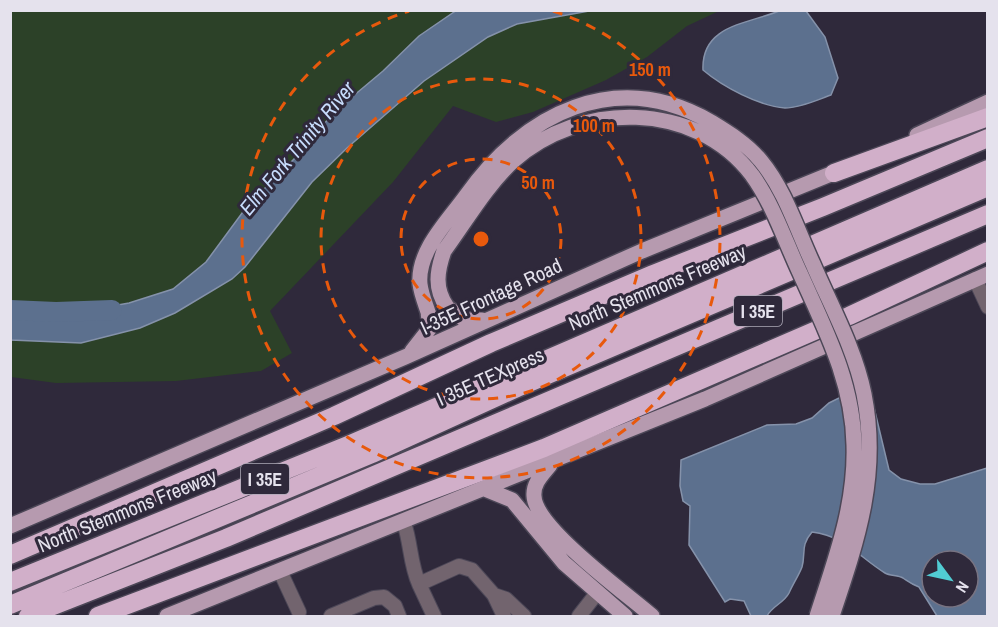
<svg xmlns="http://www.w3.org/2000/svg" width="998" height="627" font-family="'Archivo Narrow',sans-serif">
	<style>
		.green { fill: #2c4128 }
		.water { fill: #5c708e; stroke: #8592aa; stroke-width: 1.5; fill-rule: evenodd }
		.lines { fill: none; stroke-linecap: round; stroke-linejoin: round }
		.river { stroke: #5c708e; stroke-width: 20 }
		.minor-casing { stroke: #4c4757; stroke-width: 16 }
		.major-casing { stroke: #4c4757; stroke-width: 18 }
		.highway-casing { stroke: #4c4757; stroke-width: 21 }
		.minor { stroke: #72646e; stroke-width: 14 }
		.major { stroke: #b69aaf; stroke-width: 15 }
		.highway { stroke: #d1afc9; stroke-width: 18 }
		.major-bridge-casing { stroke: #4c4757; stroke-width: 18; stroke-linecap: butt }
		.major-bridge { stroke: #b69aaf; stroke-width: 15 }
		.ring { fill: none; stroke: #e8590c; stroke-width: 3; stroke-dasharray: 10 8 }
		.labels { text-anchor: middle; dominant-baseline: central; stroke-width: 6; stroke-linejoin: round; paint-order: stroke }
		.shield { fill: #2f293b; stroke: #aeaab8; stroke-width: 1.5 }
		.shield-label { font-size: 18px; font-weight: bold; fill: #e5e2ed }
		.street-label { font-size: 20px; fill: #e5e2ed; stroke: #2f293b }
		.water-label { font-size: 21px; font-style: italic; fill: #c7dcfc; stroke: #2f293b }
		.centre { fill: #e8590c; stroke: #2f293b; stroke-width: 3 }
		.ring-label { font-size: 18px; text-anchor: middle; font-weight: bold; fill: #e8590c; stroke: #2f293b; stroke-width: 6; stroke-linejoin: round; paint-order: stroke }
	</style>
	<rect width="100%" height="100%" fill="#2f293b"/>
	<path class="green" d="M 11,11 L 719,11 L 687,26 L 647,57 L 606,80 L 533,112 L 496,122 L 453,106 L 393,182 L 270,311 L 292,353 L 261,371 L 176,381 L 56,383 L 11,377 Z"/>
	<path class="water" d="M 457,10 L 589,11 L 517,24 L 488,37 L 424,81 L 347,148 L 312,182 L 245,267 L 232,279 L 175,313 L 140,328 L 81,343 L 11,340 L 11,318 L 79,312 L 129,303 L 173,289 L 206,262 L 248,205 L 303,150 L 333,113 L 383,71 L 419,36 Z
		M 779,11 L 806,11 L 825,37 L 838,78 L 831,95 C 817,100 800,108 785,108 C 759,106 723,87 703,70 C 701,25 747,24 779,11 Z
		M 871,395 L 889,470 L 901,479 L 920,484 L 935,484 L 987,468 L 987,616 L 937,616 L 919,587 C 911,584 909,582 903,578 C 898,575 890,576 885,573 C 859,557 845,536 812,532 C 800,546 806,553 802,567 C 799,575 793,584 789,593 C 784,603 772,606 767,616 L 751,616 L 744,601 L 730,599 L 725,602 L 689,545 L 690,506 L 683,501 L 680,486 L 681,460 L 767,425 L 796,424 L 812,418 L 829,403 L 843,396 ZM 932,561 L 968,561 L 968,597 L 932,597 Z"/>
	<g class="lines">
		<path class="river" d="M 10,310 L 56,312 L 112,310"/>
		<g class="minor-casing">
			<path id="minor" d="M 975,279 L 988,307
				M 404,523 C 411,543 410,564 419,584 L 459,566 L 472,570 L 494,595 L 506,599 L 524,616
				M 280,571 L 299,612
				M 419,584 L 434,616
				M 494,595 L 504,616
				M 331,616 L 374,598 L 384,597 L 395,606 L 399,616
				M 579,616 L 597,593"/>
		</g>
		<g class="major-casing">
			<path id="major" d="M 917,135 L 988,102
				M 447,307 L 465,320 L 482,320
				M 412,351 L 430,328 L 428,312
				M 550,465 C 542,475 533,483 534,496 C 535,528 627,594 652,616
				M 485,489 L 512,500 L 564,563 L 625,616
				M 10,526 L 405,357 L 642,251 L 843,169
				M 167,616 L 705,399 L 988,274"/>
		</g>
		<g class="highway-casing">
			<path id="highway" d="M 834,173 L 988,117
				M 10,555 L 334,416 L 491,343 L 653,274 L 823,207 L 988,138
				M 10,582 L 348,445 L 988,169
				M 10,605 L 372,454 L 517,388 L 988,187
				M 28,616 L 226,538 L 988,214
				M 98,616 L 544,448 L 849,316 L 988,251"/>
		</g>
		<use href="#minor" class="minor"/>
		<use href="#major" class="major"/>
		<use href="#highway" class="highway"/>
		<g class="major-bridge-casing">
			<path id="major-bridge" d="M 447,307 C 434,288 437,271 444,251 C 466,221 486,186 513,161 C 580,101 695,100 752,175 C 773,204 785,241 800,273 C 825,329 853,382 854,445 C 856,505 835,560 817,616
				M 428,312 C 425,303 421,293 420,284 C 417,251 448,221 466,196 C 524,113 616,67 711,122 C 729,133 747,144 761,161 C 785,190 797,230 813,264 C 831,306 855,349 864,394 C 880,475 857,541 832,616"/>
		</g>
		<use href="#major-bridge" class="major-bridge"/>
	</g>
	<g class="ring">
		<circle cx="481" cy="239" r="80"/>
		<circle cx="481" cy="239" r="160"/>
		<path d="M553 11A239 239 0 1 1 409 11"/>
	</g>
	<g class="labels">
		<g class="shield">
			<rect x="734" y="296" width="48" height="30" rx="4.5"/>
			<rect x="241" y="464" width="48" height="30" rx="4.5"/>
		</g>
		<g class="shield-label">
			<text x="758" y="311">I 35E</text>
			<text x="265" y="479">I 35E</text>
		</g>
		<g class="street-label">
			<text transform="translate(657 287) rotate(-23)">North Stemmons Freeway</text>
			<text transform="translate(491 296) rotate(-25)">I-35E Frontage Road</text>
			<text transform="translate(490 376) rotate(-24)">I 35E TEXpress</text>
			<text transform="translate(127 510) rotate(-22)">North Stemmons Freeway</text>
		</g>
		<g class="water-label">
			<text transform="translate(297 148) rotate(-50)">Elm Fork Trinity River</text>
		</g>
	</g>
	<circle cx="481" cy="239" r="9" class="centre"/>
	<g class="ring-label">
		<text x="650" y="76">150 m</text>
		<text x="594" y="132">100 m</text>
		<text x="538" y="189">50 m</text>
	</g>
	<rect width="998" height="627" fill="none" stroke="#e5e2ed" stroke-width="24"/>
	<g transform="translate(950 579) rotate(123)"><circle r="28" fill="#2f293b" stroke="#787382" stroke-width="1.5"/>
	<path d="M0-4.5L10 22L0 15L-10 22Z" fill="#51ccd3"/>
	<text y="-9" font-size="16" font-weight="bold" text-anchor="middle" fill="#e5e2ed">N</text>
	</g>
</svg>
